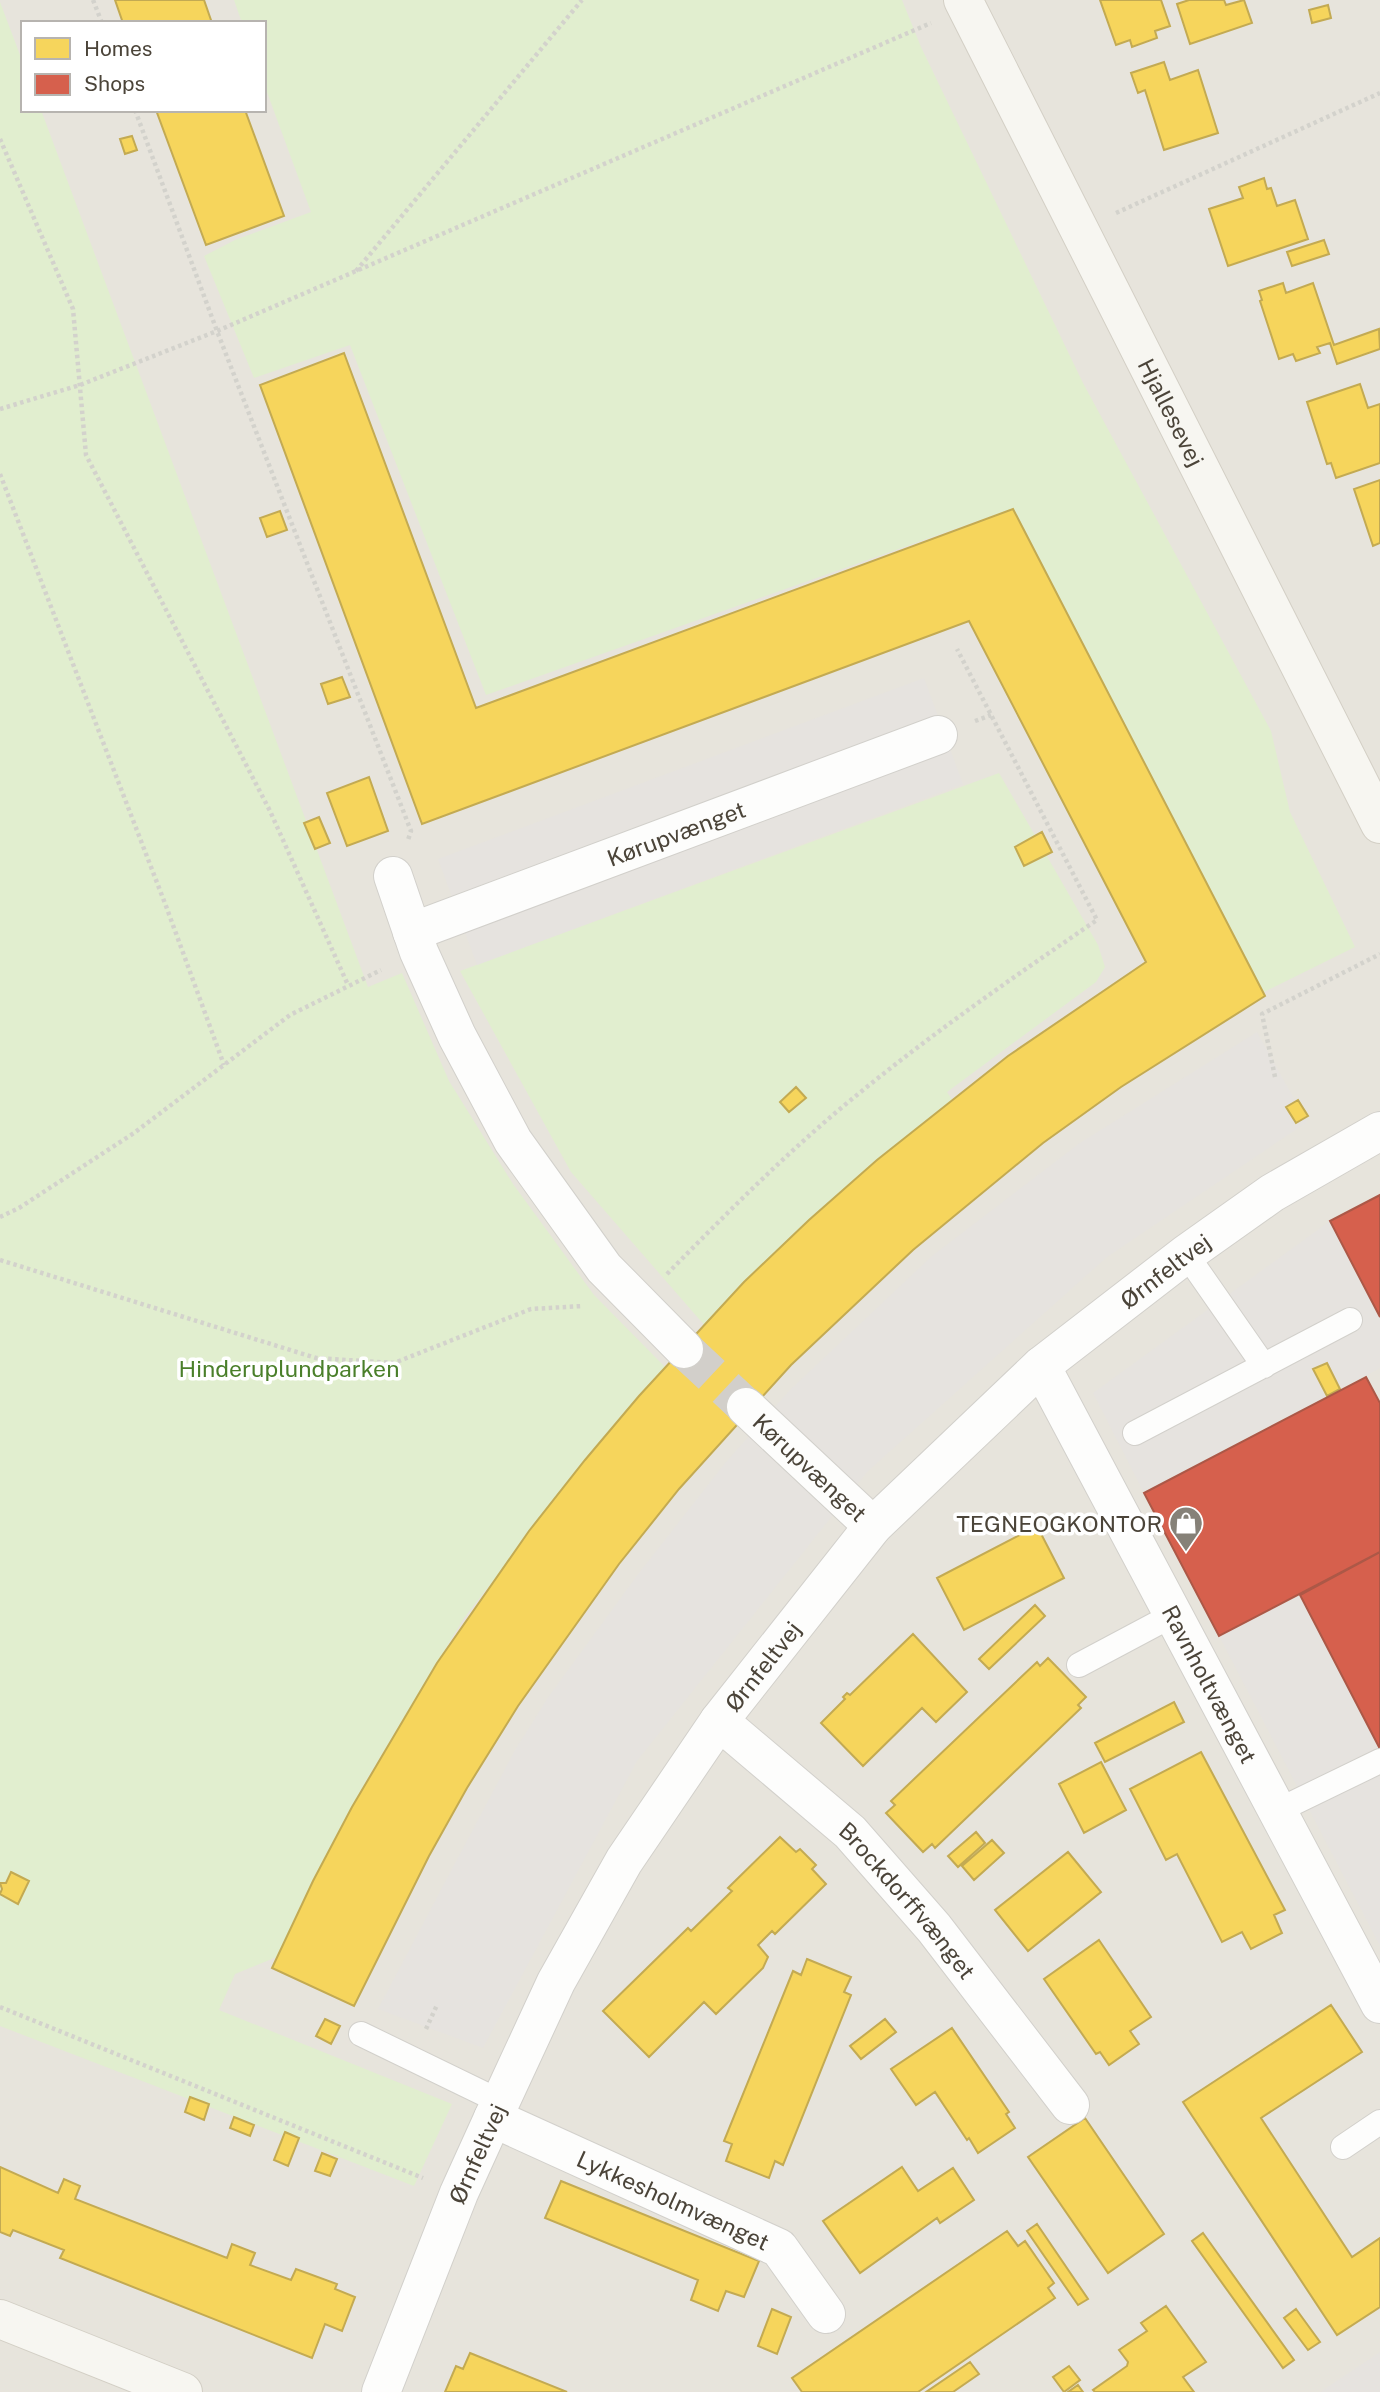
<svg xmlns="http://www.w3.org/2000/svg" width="1380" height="2392" font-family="'Public Sans',sans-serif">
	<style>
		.residential { fill: #e7e4dc; fill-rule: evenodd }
		.green { fill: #e1eecf }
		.parking { fill: #e6e3df }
		.homes { fill: #f6d55c; stroke: #c3aa52; stroke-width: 2 }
		.shops { fill: #d6604d; stroke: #ac5847; stroke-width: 2 }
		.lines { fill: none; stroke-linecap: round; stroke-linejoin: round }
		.street-tunnel { stroke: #d2cfca; stroke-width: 38; stroke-dasharray: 38 19; stroke-linecap: butt }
		.lane-casing { stroke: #d2d0cb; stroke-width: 26 }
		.street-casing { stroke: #d2d0cb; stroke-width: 40 }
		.secondary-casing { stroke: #d3cfc5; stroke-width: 40 }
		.path { stroke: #d3d2cc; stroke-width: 4.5; stroke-dasharray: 3.5 3.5; stroke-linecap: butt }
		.lane { stroke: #fdfdfc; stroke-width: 24 }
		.street { stroke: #fdfdfc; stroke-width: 38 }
		.secondary { stroke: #f7f6f1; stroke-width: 38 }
		.labels { text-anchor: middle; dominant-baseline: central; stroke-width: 7; stroke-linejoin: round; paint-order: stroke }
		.street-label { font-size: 23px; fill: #4b4439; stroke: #fff }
		.park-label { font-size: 23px; fill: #4a7f2a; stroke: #fff }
		.poi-label { font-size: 23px; fill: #4b4439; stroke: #fff; text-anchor: end }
	</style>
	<rect width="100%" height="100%" fill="#f4f2ee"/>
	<path class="residential" d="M 0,0 L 1380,0 L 1380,2392 L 0,2392 ZM 23,23 L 264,23 L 264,110 L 23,110 Z"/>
	<path class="green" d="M 234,0 L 902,0 L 921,47 L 1083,383 L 1271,731 L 1290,812 L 1355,947 L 1256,996 L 1003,512 L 486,695 L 350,345 L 254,378 L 204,256 L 235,240 L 311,212 L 264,84 L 264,23 L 242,23 Z
		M 0,2 L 23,63 L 23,110 L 41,110 L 368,987 L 402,973 L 449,1081 L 513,1184 L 594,1295 L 666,1368 L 638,1396 L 464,1618 L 367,1779 L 284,1954 L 235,1974 L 219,2010 L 452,2104 L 414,2186 L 0,2026 Z
		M 999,773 L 1098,945 L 1105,967 L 1096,982 L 947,1092 L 953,1101 L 706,1327 L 571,1172 L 460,971 Z"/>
	<path class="parking" d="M 924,678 L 963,784 L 477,965 L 438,859 Z
		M 1257,1032 L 1307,1122 L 1107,1257 L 868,1471 L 637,1761 L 483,2048 L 378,2009 L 515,1750 L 549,1696 L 639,1573 L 726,1462 L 789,1391 L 932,1256 L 1080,1143 Z
		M 1330,1221 L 1380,1317 L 1380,1368 L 1144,1493 L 1093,1393 Z
		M 1300,1595 L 1380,1746 L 1380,1946 L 1219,1636 Z
		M 1380,2352 L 1380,2392 L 1320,2392 Z"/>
	<path class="homes" d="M 115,0 L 204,0 L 212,23 L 123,23 Z
		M 1100,0 L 1161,0 L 1170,26 L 1155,31 L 1157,38 L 1132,47 L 1130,40 L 1116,45 Z
		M 1189,0 L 1224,0 L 1226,5 L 1244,0 L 1252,23 L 1190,44 L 1177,4 Z
		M 1328,5 L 1331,18 L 1312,23 L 1309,10 Z
		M 1164,62 L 1170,80 L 1198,70 L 1218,133 L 1164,150 L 1145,90 L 1138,93 L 1131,73 Z
		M 156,110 L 245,110 L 284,216 L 206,245 Z
		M 132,136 L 137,150 L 125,154 L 120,139 Z
		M 1264,178 L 1267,189 L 1271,188 L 1277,206 L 1295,200 L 1308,239 L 1228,266 L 1209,209 L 1243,198 L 1239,187 Z
		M 1324,240 L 1329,254 L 1292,266 L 1287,252 Z
		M 1283,283 L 1286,293 L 1313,283 L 1334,345 L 1379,329 L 1380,349 L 1337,364 L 1330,343 L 1317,347 L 1320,353 L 1296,361 L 1293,354 L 1279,359 L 1260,301 L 1262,300 L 1259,291 Z
		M 344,353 L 476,708 L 1013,509 L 1265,996 L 1121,1087 L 1043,1143 L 913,1250 L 791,1365 L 679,1489 L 619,1564 L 518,1706 L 467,1788 L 429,1856 L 354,2006 L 272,1968 L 313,1881 L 352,1807 L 437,1663 L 529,1531 L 585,1460 L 639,1396 L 744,1282 L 809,1220 L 877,1160 L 1008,1056 L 1146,962 L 969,621 L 422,824 L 260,385 Z
		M 1360,384 L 1368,408 L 1380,404 L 1380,463 L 1336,478 L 1331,463 L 1327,464 L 1307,402 Z
		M 1380,480 L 1380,543 L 1373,546 L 1354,489 Z
		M 280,511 L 287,530 L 267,537 L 260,518 Z
		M 342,677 L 350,697 L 328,704 L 321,684 Z
		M 369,777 L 388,831 L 347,846 L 327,793 Z
		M 319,817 L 330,843 L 315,849 L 304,823 Z
		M 1042,832 L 1052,852 L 1024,866 L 1015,847 Z
		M 796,1087 L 806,1098 L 789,1112 L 780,1102 Z
		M 1298,1100 L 1308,1116 L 1296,1123 L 1286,1107 Z
		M 1327,1363 L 1340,1389 L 1327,1396 L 1313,1369 Z
		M 1037,1526 L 1064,1578 L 964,1630 L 937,1578 Z
		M 1035,1605 L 1045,1616 L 989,1669 L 979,1659 Z
		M 913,1634 L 967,1692 L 936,1722 L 922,1708 L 863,1766 L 821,1723 L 845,1699 L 843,1697 L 847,1693 L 850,1695 Z
		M 1048,1658 L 1086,1697 L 1078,1705 L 1081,1708 L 935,1848 L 932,1844 L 923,1852 L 886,1813 L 895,1805 L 891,1801 L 1037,1662 L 1040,1666 Z
		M 1174,1702 L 1184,1722 L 1105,1762 L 1095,1743 Z
		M 1201,1752 L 1285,1910 L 1274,1915 L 1282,1933 L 1251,1949 L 1242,1932 L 1222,1942 L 1177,1854 L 1166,1860 L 1130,1789 Z
		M 1101,1762 L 1126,1810 L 1084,1833 L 1059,1784 Z
		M 976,1832 L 985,1843 L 958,1867 L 948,1856 Z
		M 780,1837 L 796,1852 L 800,1849 L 816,1865 L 812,1869 L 826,1884 L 775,1934 L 772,1931 L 758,1945 L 768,1957 L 763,1968 L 716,2014 L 704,2002 L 649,2057 L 603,2011 L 688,1928 L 691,1931 L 732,1891 L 728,1888 Z
		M 992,1840 L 1004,1853 L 974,1880 L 962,1866 Z
		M 1068,1852 L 1101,1892 L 1028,1951 L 995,1910 Z
		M 11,1872 L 29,1881 L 18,1904 L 0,1894 L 2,1889 L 0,1883 L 6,1883 Z
		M 1099,1940 L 1151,2017 L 1130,2031 L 1139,2044 L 1109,2065 L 1100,2052 L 1096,2054 L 1044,1979 Z
		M 807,1959 L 851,1977 L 844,1992 L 851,1995 L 783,2165 L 775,2161 L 769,2178 L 726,2161 L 732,2144 L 724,2141 L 793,1971 L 801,1975 Z
		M 1331,2005 L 1362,2052 L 1261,2118 L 1352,2257 L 1380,2238 L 1380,2307 L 1337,2335 L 1183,2102 Z
		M 325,2019 L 340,2026 L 331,2044 L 316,2036 Z
		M 885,2019 L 896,2032 L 861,2059 L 850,2046 Z
		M 952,2028 L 1009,2112 L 1006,2114 L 1015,2128 L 978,2153 L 969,2138 L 967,2140 L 935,2092 L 916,2105 L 891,2069 Z
		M 190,2097 L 209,2104 L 204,2120 L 185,2112 Z
		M 234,2117 L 254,2125 L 250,2136 L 230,2128 Z
		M 1085,2118 L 1164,2234 L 1108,2273 L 1028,2157 Z
		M 285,2132 L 299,2138 L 288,2166 L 274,2160 Z
		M 322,2153 L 337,2159 L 330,2176 L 315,2171 Z
		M 0,2167 L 58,2193 L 64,2179 L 80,2186 L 75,2199 L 227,2258 L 232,2244 L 255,2253 L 250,2265 L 291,2280 L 296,2269 L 337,2284 L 335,2289 L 355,2297 L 342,2331 L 325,2324 L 312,2358 L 60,2258 L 64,2250 L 13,2230 L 10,2236 L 0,2232 Z
		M 902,2167 L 918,2191 L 953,2168 L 974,2200 L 940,2223 L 937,2218 L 860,2273 L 823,2221 Z
		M 561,2181 L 759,2261 L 744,2297 L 726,2291 L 718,2311 L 691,2300 L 698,2280 L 545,2218 Z
		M 1037,2224 L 1088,2299 L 1078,2305 L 1027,2231 Z
		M 1007,2231 L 1018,2246 L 1025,2241 L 1054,2283 L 1048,2288 L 1055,2298 L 918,2392 L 802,2392 L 792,2378 Z
		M 1203,2233 L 1294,2360 L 1283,2368 L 1192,2241 Z
		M 1166,2306 L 1206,2362 L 1183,2377 L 1194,2392 L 1095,2392 L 1093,2390 L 1127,2366 L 1128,2362 L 1119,2350 L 1147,2331 L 1141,2323 Z
		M 772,2309 L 791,2317 L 777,2354 L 758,2346 Z
		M 1296,2309 L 1320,2342 L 1308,2350 L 1284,2318 Z
		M 470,2353 L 567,2392 L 445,2392 L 456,2366 L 463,2369 Z
		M 970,2362 L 979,2374 L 953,2392 L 926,2392 Z
		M 1069,2366 L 1080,2380 L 1064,2392 L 1053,2377 Z
		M 1078,2385 L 1083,2392 L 1068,2392 Z"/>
	<path class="shops" d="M 1380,1195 L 1380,1317 L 1330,1221 Z
		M 1366,1377 L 1380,1403 L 1380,1552 L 1219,1636 L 1144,1493 Z
		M 1380,1552 L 1380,1746 L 1379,1747 L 1300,1595 Z"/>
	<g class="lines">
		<path class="street-tunnel" d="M 684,1349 L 746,1407"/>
		<g class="lane-casing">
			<path id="lane" d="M 1186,1254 L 1264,1366
				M 1135,1433 L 1350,1320
				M 1079,1665 L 1173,1615
				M 1277,1811 L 1380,1761
				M 361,2034 L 501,2102
				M 1343,2147 L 1380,2122"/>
		</g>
		<g class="street-casing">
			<g id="street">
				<path d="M 393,876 L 419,952 L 457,1036 L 513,1141 L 604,1268 L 684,1349"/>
				<path id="s1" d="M 412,932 L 938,735"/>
				<path id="s2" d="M 1041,1366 L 1380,2004"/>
				<path id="s3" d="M 746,1407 L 873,1526"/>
				<path id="s4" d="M 719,1721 L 850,1832 L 934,1928 L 1070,2105"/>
				<path id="s5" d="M 493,2118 L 779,2248 L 826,2314"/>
				<path id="s6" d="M 381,2392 L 459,2193 L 493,2118 L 556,1982 L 624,1861 L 719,1721 L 873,1526 L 1041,1366 L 1186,1254 L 1272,1193 L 1380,1131"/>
			</g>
		</g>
		<g class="secondary-casing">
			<g id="secondary">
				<path id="s7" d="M 963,0 L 1380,824"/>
				<path d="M 0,2319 L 183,2392"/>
			</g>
		</g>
		<path class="path" d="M 93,0 L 102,23
			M 135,110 L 217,331 L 411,831 L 408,840
			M 0,139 L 73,309 L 86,455 L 270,811 L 348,985
			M 1116,213 L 1380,93
			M 356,271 L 582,0
			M 0,409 L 80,385 L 217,331 L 931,23
			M 0,474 L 166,906 L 224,1065
			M 975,721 L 991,715
			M 1275,1077 L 1262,1014 L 1380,954
			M 0,1217 L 19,1208 L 134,1133 L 290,1015 L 381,970
			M 0,1260 L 316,1358 L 394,1363 L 531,1309 L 583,1306
			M 667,1274 C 728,1212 789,1150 857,1095 C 934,1032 1015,976 1097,920 L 957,649
			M 0,2007 L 423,2178
			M 426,2029 L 437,2005"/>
		<use href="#lane" class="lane"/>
		<use href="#street" class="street"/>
		<use href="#secondary" class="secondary"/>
	</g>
	<defs>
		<g id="shop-pin" transform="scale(1.75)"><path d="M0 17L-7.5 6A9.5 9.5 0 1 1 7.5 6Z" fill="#868178" stroke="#fff"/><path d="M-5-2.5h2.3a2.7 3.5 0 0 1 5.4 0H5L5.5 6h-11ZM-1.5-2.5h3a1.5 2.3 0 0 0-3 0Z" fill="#fff"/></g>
	</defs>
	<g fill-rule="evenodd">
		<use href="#shop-pin" x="1186" y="1523"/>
	</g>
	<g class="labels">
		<g class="street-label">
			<text stroke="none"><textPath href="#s7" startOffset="462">Hjallesevej</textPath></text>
			<text stroke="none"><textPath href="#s1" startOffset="282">Kørupvænget</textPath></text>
			<text stroke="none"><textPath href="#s6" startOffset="1391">Ørnfeltvej</textPath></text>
			<text stroke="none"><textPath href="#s3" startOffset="88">Kørupvænget</textPath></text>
			<text stroke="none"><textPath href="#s6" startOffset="824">Ørnfeltvej</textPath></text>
			<text stroke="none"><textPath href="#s2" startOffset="360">Ravnholtvænget</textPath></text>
			<text stroke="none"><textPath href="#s4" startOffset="261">Brockdorffvænget</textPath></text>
			<text stroke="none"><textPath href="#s6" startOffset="257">Ørnfeltvej</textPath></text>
			<text stroke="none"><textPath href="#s5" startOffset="198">Lykkesholmvænget</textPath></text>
		</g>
		<g class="park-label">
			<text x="289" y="1368">Hinderuplundparken</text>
		</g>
		<g class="poi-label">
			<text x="1162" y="1523">TEGNEOGKONTOR</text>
		</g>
	</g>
	<rect x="21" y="21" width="245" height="91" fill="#ffffff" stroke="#b7b4b0" stroke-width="2"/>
	<rect x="35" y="38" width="35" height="21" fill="#f6d55c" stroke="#b7b4b0" stroke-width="2"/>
	<text x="84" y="56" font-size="21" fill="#4b4439">Homes</text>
	<rect x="35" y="74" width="35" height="21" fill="#d6604d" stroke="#b7b4b0" stroke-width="2"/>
	<text x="84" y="91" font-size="21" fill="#4b4439">Shops</text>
</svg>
